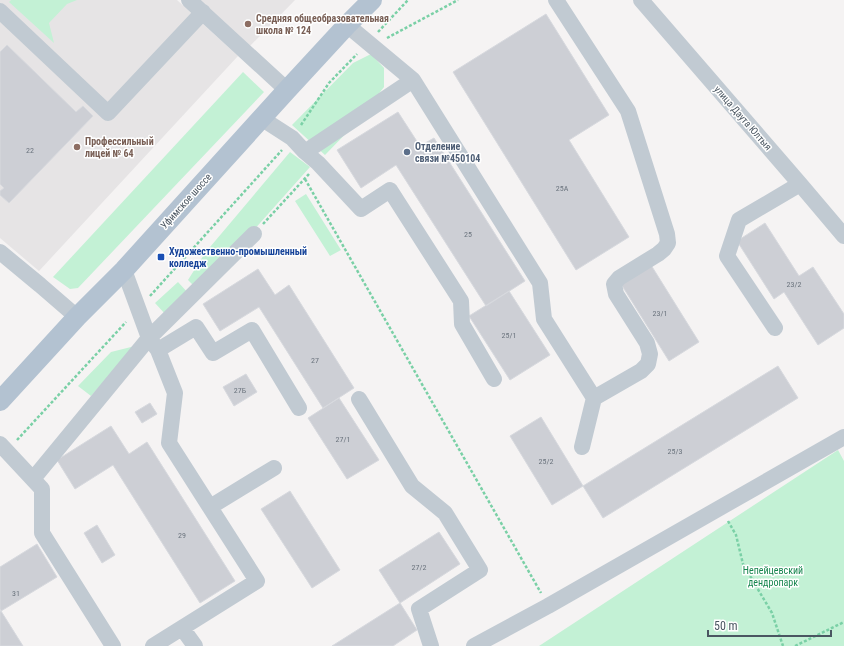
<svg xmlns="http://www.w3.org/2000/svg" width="844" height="646" font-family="'Roboto Condensed',sans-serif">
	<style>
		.education { fill: #e6e4e5 }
		.green { fill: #c3f1d5 }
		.building { fill: #cdcfd5; stroke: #d7d9de }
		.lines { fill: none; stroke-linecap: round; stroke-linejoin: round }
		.path { stroke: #7ad0a6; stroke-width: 2.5; stroke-dasharray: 3 2; stroke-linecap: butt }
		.minor { stroke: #c1cad2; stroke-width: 16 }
		.major { stroke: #b3c2d1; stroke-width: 20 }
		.education-dot { fill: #8d6e63; stroke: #fff; stroke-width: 1.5 }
		.service-dot { fill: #5c6f8a; stroke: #fff; stroke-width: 1.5 }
		.transit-dot { fill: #1a4fb4; stroke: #fff; stroke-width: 1.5 }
		.labels { text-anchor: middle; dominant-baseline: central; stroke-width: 3; stroke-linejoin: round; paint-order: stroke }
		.number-label { font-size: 8px; fill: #6b747e }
		.education-label { font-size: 10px; font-weight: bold; fill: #785e54; stroke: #fff; text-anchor: start }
		.street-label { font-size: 10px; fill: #4a5661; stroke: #fff }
		.service-label { font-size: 10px; font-weight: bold; fill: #4e5e75; stroke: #fff; text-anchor: start }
		.transit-label { font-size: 10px; font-weight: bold; fill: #164399; stroke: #fff; text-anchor: start }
		.park-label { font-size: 10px; fill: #17864f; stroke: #fff }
	</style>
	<rect width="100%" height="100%" fill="#f5f3f3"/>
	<path class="education" d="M 0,0 L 177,0 L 238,56 L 39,271 L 0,238 Z
		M 198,0 L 295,0 L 249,47 Z"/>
	<path class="green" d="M 11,0 L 77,0 L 67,4 L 49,23 L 54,43 L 9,2 Z
		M 371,54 L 384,68 L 384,87 L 357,122 L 325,155 L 292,125 L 353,63 Z
		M 243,72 L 264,92 L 78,288 L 70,289 L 53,277 Z
		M 290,152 L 310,167 L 252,232 L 195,287 L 188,280 L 205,253 Z
		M 306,194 L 341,250 L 330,256 L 295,201 Z
		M 178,282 L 189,294 L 166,315 L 155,303 Z
		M 135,346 L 91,396 L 78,386 L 111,352 Z
		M 838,450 L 844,461 L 844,646 L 539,646 Z"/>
	<path class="building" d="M 546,14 L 609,115 L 569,140 L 629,237 L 576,270 L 453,72 Z
		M 7,45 L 76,112 L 83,106 L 93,116 L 9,203 L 0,195 L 0,191 L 4,188 L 0,184 L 0,52 Z
		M 398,112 L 420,146 L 434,138 L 525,281 L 486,306 L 396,165 L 361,188 L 337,150 Z
		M 765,223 L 799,276 L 813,267 L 844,314 L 844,328 L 818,345 L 784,292 L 774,299 L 737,241 Z
		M 651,265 L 699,342 L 669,361 L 621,284 Z
		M 258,269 L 275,295 L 289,285 L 354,388 L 323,408 L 259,307 L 220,331 L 203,304 Z
		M 509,291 L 550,355 L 510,380 L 469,316 Z
		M 778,366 L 798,398 L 603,518 L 583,486 Z
		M 246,374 L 257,392 L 234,406 L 223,387 Z
		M 339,398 L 379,460 L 347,479 L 308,418 Z
		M 150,403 L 157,414 L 142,423 L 135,412 Z
		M 541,417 L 583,486 L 552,505 L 510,436 Z
		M 111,426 L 129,454 L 147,442 L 235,581 L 200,603 L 113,465 L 75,489 L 57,460 Z
		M 290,491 L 340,570 L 312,588 L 261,509 Z
		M 97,525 L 115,555 L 102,563 L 84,533 Z
		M 439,532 L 460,564 L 400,603 L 379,570 Z
		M 37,544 L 57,577 L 1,611 L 0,609 L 0,567 Z
		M 400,603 L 417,630 L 393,646 L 332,646 Z
		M 1,611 L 23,646 L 0,646 L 0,612 Z"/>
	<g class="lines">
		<path class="path" d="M 378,32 L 408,0
			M 387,38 L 458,0
			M 301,125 L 329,83 L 357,54
			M 305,179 L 541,593
			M 263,224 L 309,174
			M 150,296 L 282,150
			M 17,440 L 126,322
			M 728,521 L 736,535 L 743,564 L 772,613 L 783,646
			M 795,646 L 844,622"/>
		<path class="minor" d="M 189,0 L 287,90
			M 556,0 L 628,111 L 667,234 L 668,243 L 664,249 L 658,254 L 619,278 L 614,284 L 616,294 L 647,343 L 650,354 L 648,364 L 641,371 L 594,398 L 582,447
			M 641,0 L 800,184 L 844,236
			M 0,11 L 108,113 L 203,12
			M 347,25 L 413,80 L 540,283 L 544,319 L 594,398
			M 261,118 L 292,138 L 305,152 L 413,80
			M 305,152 L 318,163 L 361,209 L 390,190 L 461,301 L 462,324 L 494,379
			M 0,252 L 40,285 L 77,317
			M 124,270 L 149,338 L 158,350 L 175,393 L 169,443 L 257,581 L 153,646
			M 775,328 L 727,256 L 739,220 L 800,184
			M 158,350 L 196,327 L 213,353 L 252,330 L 299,408
			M 359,399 L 412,486 L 445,513 L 480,570 L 419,609 L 431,646
			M 0,444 L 42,489 L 42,533 L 113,646
			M 33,479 L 149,338 L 254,234
			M 210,507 L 274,468
			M 182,628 L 195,646
			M 474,646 L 548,606 L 844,437"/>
		<path class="major" d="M 0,401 L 77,317 L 124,270 L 287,90 L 347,25 L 372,0"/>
	</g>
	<g class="education-dot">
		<circle cx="248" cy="24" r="4"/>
		<circle cx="77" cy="147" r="4"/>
	</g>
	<circle class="service-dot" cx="407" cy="152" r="4"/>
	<rect class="transit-dot" x="157" y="253" width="8" height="8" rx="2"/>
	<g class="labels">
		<g class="number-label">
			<text x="30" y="150">22</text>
			<text x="562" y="188">25А</text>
			<text x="468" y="234">25</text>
			<text x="794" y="284">23/2</text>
			<text x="660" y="313">23/1</text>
			<text x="509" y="335">25/1</text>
			<text x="315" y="360">27</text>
			<text x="240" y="390">27Б</text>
			<text x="343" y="439">27/1</text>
			<text x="675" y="451">25/3</text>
			<text x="546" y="461">25/2</text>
			<text x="182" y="535">29</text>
			<text x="419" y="567">27/2</text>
			<text x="16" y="593">31</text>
		</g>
		<g class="education-label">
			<text x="256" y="18">Средняя общеобразовательная<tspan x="256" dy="12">школа № 124</tspan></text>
			<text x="85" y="141">Профессильный<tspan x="85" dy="12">лицей № 64</tspan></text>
		</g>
		<g class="street-label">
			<text transform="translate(743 118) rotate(49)">улица Даута Юлтыя</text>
			<text transform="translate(186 201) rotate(-48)">Уфимское шоссе</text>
		</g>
		<g class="service-label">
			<text x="415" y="146">Отделение<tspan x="415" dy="12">связи №450104</tspan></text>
		</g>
		<g class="transit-label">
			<text x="169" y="251">Художественно-промышленный<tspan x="169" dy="12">колледж</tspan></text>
		</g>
		<g class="park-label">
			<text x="773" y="570">Непейцевский<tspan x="773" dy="12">дендропарк</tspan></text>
		</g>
	</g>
	<path d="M708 630v6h123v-6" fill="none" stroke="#4a5661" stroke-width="2"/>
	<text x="714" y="630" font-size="12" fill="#4a5661" stroke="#ffffff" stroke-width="3" paint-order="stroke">50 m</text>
</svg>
